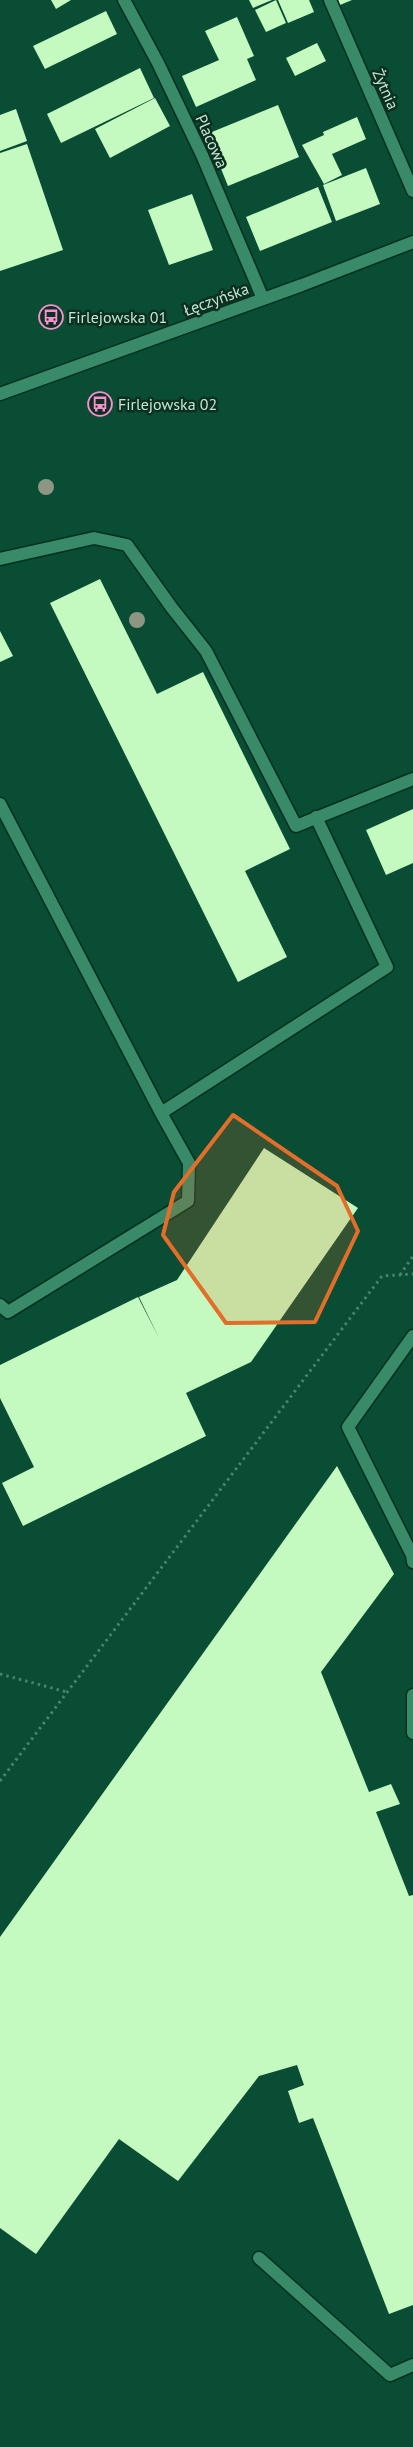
<svg xmlns="http://www.w3.org/2000/svg" width="413" height="2447" font-family="'PT Sans',sans-serif">
	<style>
		.building { fill: #c4fac0 }
		.lines { fill: none; stroke-linecap: round; stroke-linejoin: round }
		.minor-casing { stroke: #02301f; stroke-width: 15 }
		.path { stroke: #49836c; stroke-width: 3; stroke-dasharray: 2.5 4; stroke-linecap: butt }
		.minor { stroke: #398a68; stroke-width: 12 }
		.tree { fill: #8e9683 }
		.marked { fill: #e26e2a; fill-opacity: 0.2; stroke: #e26e2a; stroke-width: 4; stroke-linejoin: round }
		.labels { text-anchor: middle; dominant-baseline: central; stroke-width: 5; stroke-linejoin: round; paint-order: stroke }
		.street-label { font-size: 16px; fill: #c2e8d4; stroke: #0c2f20 }
		.poi-label { font-size: 16px; fill: #c2e8d4; stroke: #0c2f20; text-anchor: start }
	</style>
	<rect width="100%" height="100%" fill="#094d35"/>
	<path class="building" d="M 51,0 L 71,0 L 56,9 Z
		M 249,0 L 272,0 L 253,8 Z
		M 276,0 L 286,23 L 266,32 L 255,10 Z
		M 278,0 L 309,0 L 314,12 L 288,23 Z
		M 338,0 L 352,0 L 340,5 Z
		M 106,11 L 117,34 L 45,69 L 33,46 Z
		M 237,17 L 254,56 L 247,59 L 256,80 L 196,107 L 182,76 L 219,60 L 205,31 Z
		M 317,43 L 326,61 L 295,76 L 286,58 Z
		M 140,68 L 154,98 L 61,143 L 47,114 Z
		M 155,98 L 170,126 L 110,158 L 95,129 Z
		M 278,105 L 299,157 L 228,186 L 207,134 Z
		M 16,109 L 27,141 L 0,151 L 0,115 Z
		M 357,117 L 366,139 L 332,154 L 342,175 L 324,184 L 302,145 L 324,135 L 323,132 Z
		M 27,144 L 63,250 L 0,271 L 0,153 Z
		M 366,168 L 380,204 L 336,221 L 323,185 Z
		M 318,187 L 332,222 L 260,251 L 246,217 Z
		M 192,194 L 213,250 L 169,265 L 148,210 Z
		M 100,579 L 157,694 L 203,672 L 290,849 L 245,871 L 287,957 L 238,982 L 50,603 Z
		M 0,631 L 13,656 L 0,662 Z
		M 413,809 L 413,863 L 386,875 L 366,830 Z
		M 264,1148 L 358,1208 L 251,1362 L 186,1393 L 206,1436 L 23,1526 L 2,1483 L 34,1467 L 0,1398 L 0,1365 L 138,1297 L 159,1338 L 139,1297 L 177,1280 Z
		M 337,1466 L 394,1574 L 321,1672 L 369,1792 L 391,1784 L 400,1804 L 376,1812 L 409,1896 L 413,1895 L 413,2305 L 389,2314 L 313,2118 L 299,2123 L 288,2091 L 304,2085 L 297,2065 L 259,2076 L 178,2181 L 119,2139 L 36,2254 L 0,2228 L 0,1937 Z"/>
	<g class="lines">
		<g class="minor-casing">
			<path id="minor" d="M 124,0 L 158,63 L 202,155 L 263,299
				M 330,0 L 413,191
				M 0,394 L 302,285 L 413,242
				M 0,559 L 94,538 L 127,545 L 172,608 L 206,651 L 296,826 L 413,779
				M 0,804 L 161,1113 L 387,967 L 316,817
				M 0,1305 L 8,1312 L 188,1201 L 189,1163 L 161,1113
				M 413,1336 L 348,1427 L 412,1555 L 413,1562
				M 413,1695 L 413,1733
				M 259,2258 L 390,2375 L 413,2365"/>
		</g>
		<path class="path" d="M 400,1275 L 413,1256
			M 0,1674 L 67,1692
			M 0,1781 L 382,1276 L 413,1274"/>
		<use href="#minor" class="minor"/>
	</g>
	<g class="tree">
		<circle cx="46" cy="487" r="8"/>
		<circle cx="137" cy="620" r="8"/>
	</g>
	<path class="marked" d="M 233,1115 L 337,1186 L 358,1231 L 315,1322 L 226,1323 L 163,1235 L 174,1192 Z"/>
	<defs>
		<g id="bus-ring" transform="scale(1.25)"><circle r="9.5" fill="#0c2f20" stroke="#f690d0" stroke-width="1.5"/><path d="M-5-6H5V4H4V6H2V4H-2V6H-4V4H-5ZM-3.5-4V0h7V-4ZM-3.5 1.2v1.5H-2V1.2ZM2 1.2v1.5H3.5V1.2Z" fill="#f690d0"/></g>
	</defs>
	<g fill-rule="evenodd">
		<use href="#bus-ring" x="51" y="317"/>
		<use href="#bus-ring" x="100" y="404"/>
	</g>
	<g class="labels">
		<g class="street-label">
			<text transform="translate(386 89) rotate(66)">Żytnia</text>
			<text transform="translate(212 141) rotate(66)">Placowa</text>
			<text transform="translate(216 299) rotate(-20)">Łęczyńska</text>
		</g>
		<g class="poi-label">
			<text x="68" y="317">Firlejowska 01</text>
			<text x="118" y="404">Firlejowska 02</text>
		</g>
	</g>
</svg>
